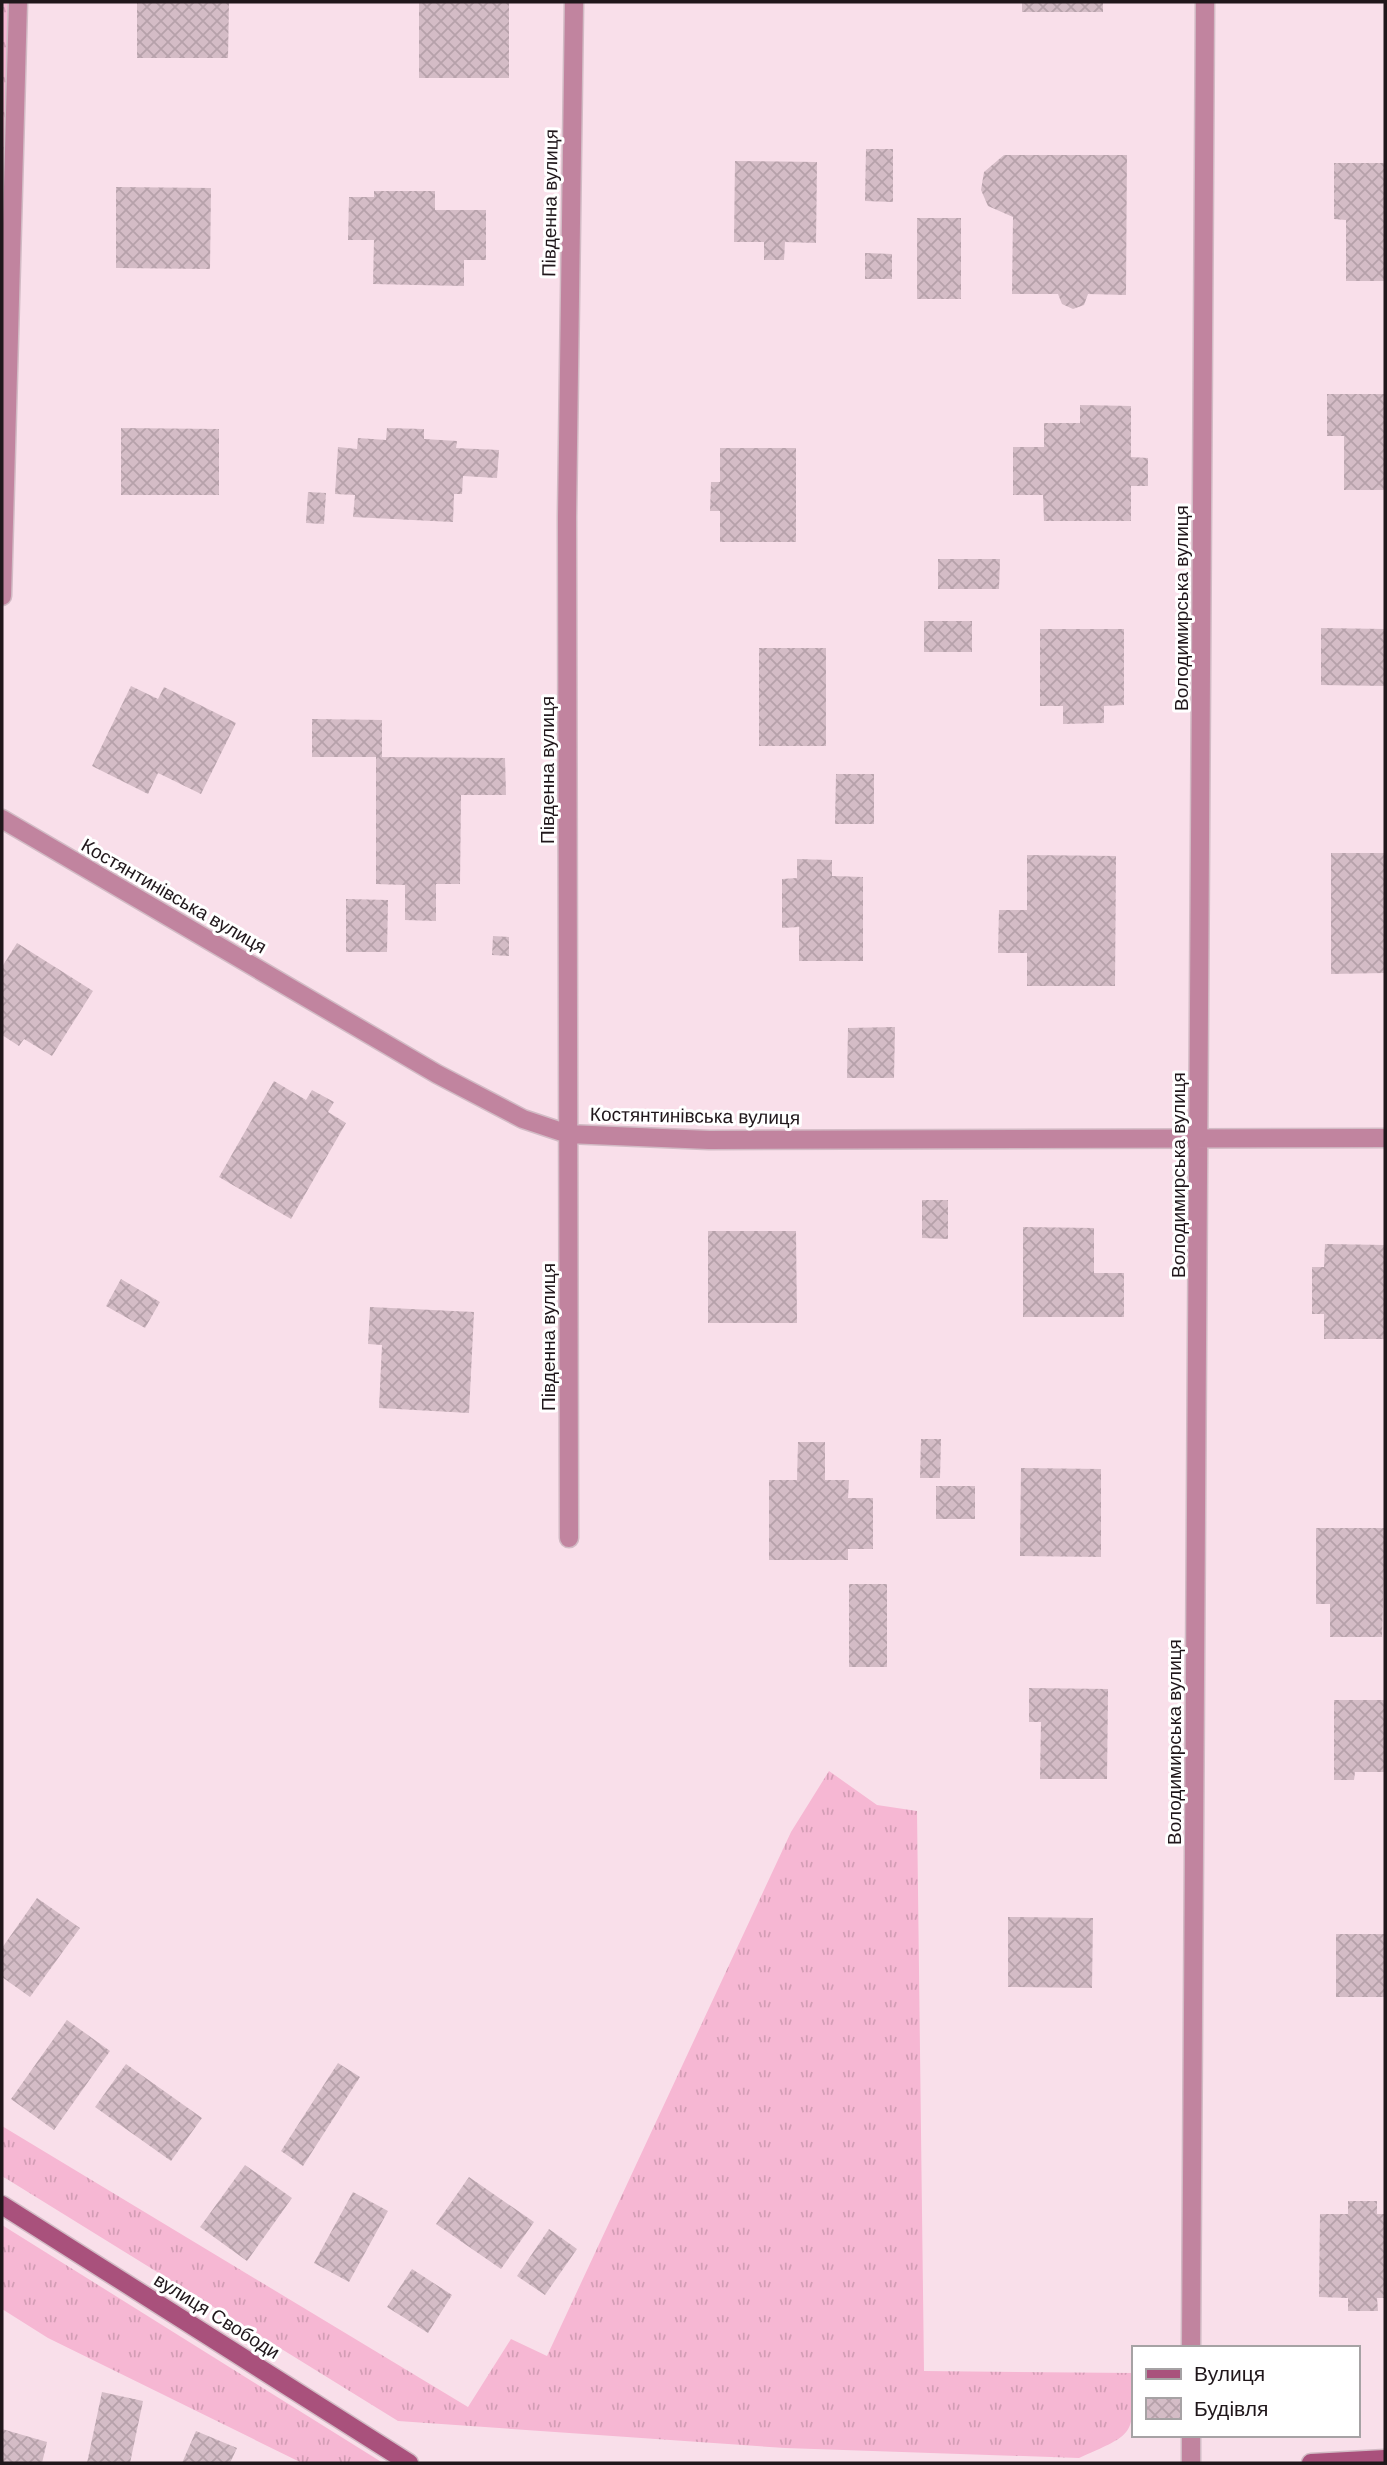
<svg xmlns="http://www.w3.org/2000/svg" width="1387" height="2465" font-family="Arial,sans-serif">
	<style>
		.grass { fill: url(#grass-tufts) }
		.building { fill: url(#building-cross-hatch) }
		.lines { fill: none; stroke-linecap: round; stroke-linejoin: round }
		.lane-casing { stroke: #d2bbc5; stroke-width: 21 }
		.street-casing { stroke: #d2bbc5; stroke-width: 21 }
		.secondary-casing { stroke: #d2bbc5; stroke-width: 21 }
		.lane { stroke: #c1849f; stroke-width: 18 }
		.street { stroke: #c1849f; stroke-width: 18 }
		.secondary { stroke: #a9517c; stroke-width: 18 }
		.labels { text-anchor: middle; dominant-baseline: central; stroke-width: 6; stroke-linejoin: round; paint-order: stroke }
		.street-label { font-size: 19px; fill: #20171b; stroke: #fff }
	</style>
	<defs>
		<pattern id="grass-tufts" width="24" height="20" patternUnits="userSpaceOnUse" patternTransform="scale(1.75)"><rect width="24" height="20" fill="#f6b7d3"/><path d="M3 7l-1-3M5 7V3M7 7l1-3M15 17l-1-3M17 17v-4M19 17l1-3" fill="none" stroke="#d39db5"/></pattern>
		<pattern id="building-cross-hatch" width="8" height="8" patternUnits="userSpaceOnUse" patternTransform="scale(1.75)"><rect width="8" height="8" fill="#d4bcc6"/><path d="M0 0l8 8M0 8l8-8" fill="none" stroke="#b6a1aa"/></pattern>
	</defs>
	<rect width="100%" height="100%" fill="#f9dfea"/>
	<path class="grass" d="M 2,2 L 10,2 L 2,194 Z
		M 829,1771 L 877,1805 L 917,1811 L 924,2371 L 1133,2373 C 1133,2437 1137,2432 1079,2458 L 785,2448 L 398,2421 L 2,2176 L 2,2126 L 468,2407 L 511,2339 L 547,2356 L 791,1832 Z
		M 2,2225 L 383,2463 L 302,2463 L 48,2338 L 2,2309 Z"/>
	<path class="building" d="M 137,2 L 229,2 L 228,58 L 137,58 Z
		M 419,2 L 509,2 L 509,78 L 419,78 Z
		M 1022,2 L 1103,2 L 1103,12 L 1022,12 Z
		M 866,149 L 893,149 L 893,202 L 865,201 Z
		M 1004,155 L 1127,155 L 1126,295 L 1088,294 L 1084,305 L 1073,309 L 1062,304 L 1058,294 L 1012,294 L 1013,217 L 988,206 L 981,190 L 984,172 Z
		M 735,161 L 817,162 L 816,243 L 785,242 L 784,260 L 764,260 L 764,242 L 734,242 Z
		M 1334,163 L 1385,163 L 1385,281 L 1346,281 L 1346,220 L 1334,219 Z
		M 116,187 L 211,188 L 210,269 L 116,268 Z
		M 374,191 L 435,191 L 435,210 L 486,210 L 486,260 L 464,260 L 464,286 L 373,284 L 374,240 L 348,240 L 349,197 L 374,197 Z
		M 917,218 L 961,218 L 961,299 L 917,299 Z
		M 865,253 L 892,254 L 892,279 L 865,279 Z
		M 1327,394 L 1385,394 L 1385,490 L 1344,490 L 1344,436 L 1327,436 Z
		M 1080,405 L 1131,406 L 1131,457 L 1148,458 L 1148,486 L 1131,486 L 1131,521 L 1044,521 L 1043,495 L 1013,495 L 1013,447 L 1044,447 L 1044,423 L 1080,423 Z
		M 121,428 L 219,429 L 219,495 L 121,495 Z
		M 387,428 L 424,429 L 424,439 L 457,441 L 456,448 L 499,450 L 497,478 L 463,476 L 462,494 L 454,494 L 453,522 L 353,517 L 355,495 L 335,494 L 338,447 L 357,449 L 358,438 L 386,440 Z
		M 720,448 L 796,448 L 796,542 L 720,542 L 720,511 L 710,511 L 711,482 L 720,482 Z
		M 308,492 L 326,493 L 324,524 L 306,523 Z
		M 938,559 L 1000,559 L 999,589 L 938,589 Z
		M 924,621 L 972,621 L 972,652 L 924,652 Z
		M 1321,628 L 1385,629 L 1385,686 L 1321,685 Z
		M 1040,629 L 1124,629 L 1124,705 L 1104,706 L 1104,723 L 1063,724 L 1063,706 L 1040,706 Z
		M 759,648 L 826,648 L 826,746 L 759,746 Z
		M 131,686 L 158,699 L 164,687 L 236,723 L 201,794 L 158,773 L 148,794 L 92,766 Z
		M 312,719 L 382,720 L 382,757 L 505,758 L 506,795 L 461,795 L 460,884 L 436,884 L 436,921 L 405,920 L 405,885 L 376,884 L 376,757 L 312,757 Z
		M 836,774 L 874,774 L 874,824 L 835,824 Z
		M 1331,853 L 1385,853 L 1385,973 L 1331,974 Z
		M 1027,855 L 1116,856 L 1115,986 L 1027,986 L 1027,953 L 998,953 L 999,910 L 1027,910 Z
		M 797,859 L 832,860 L 832,876 L 863,877 L 863,961 L 799,961 L 799,927 L 782,928 L 782,879 L 797,878 Z
		M 346,899 L 388,900 L 387,952 L 346,952 Z
		M 493,936 L 509,937 L 509,956 L 492,955 Z
		M 17,943 L 93,991 L 52,1056 L 24,1039 L 19,1046 L 2,1035 L 2,967 Z
		M 895,1027 L 894,1078 L 847,1078 L 848,1028 Z
		M 274,1081 L 306,1100 L 312,1090 L 334,1102 L 328,1112 L 346,1123 L 291,1219 L 219,1177 Z
		M 922,1200 L 948,1200 L 948,1239 L 922,1238 Z
		M 1023,1227 L 1094,1228 L 1094,1273 L 1124,1273 L 1124,1317 L 1023,1317 Z
		M 708,1231 L 796,1231 L 797,1323 L 708,1323 Z
		M 1325,1244 L 1385,1245 L 1385,1339 L 1324,1339 L 1324,1314 L 1312,1314 L 1312,1267 L 1324,1267 Z
		M 121,1279 L 160,1302 L 145,1328 L 106,1306 Z
		M 370,1307 L 474,1312 L 469,1413 L 379,1408 L 382,1345 L 368,1344 Z
		M 921,1439 L 941,1439 L 940,1478 L 920,1478 Z
		M 798,1442 L 825,1442 L 825,1480 L 849,1480 L 848,1498 L 873,1498 L 873,1549 L 848,1549 L 848,1560 L 769,1560 L 769,1480 L 797,1480 Z
		M 1021,1468 L 1101,1469 L 1101,1557 L 1020,1556 Z
		M 936,1486 L 975,1486 L 975,1519 L 936,1519 Z
		M 1316,1528 L 1385,1528 L 1382,1637 L 1330,1637 L 1330,1604 L 1316,1604 Z
		M 849,1584 L 887,1584 L 887,1667 L 849,1667 Z
		M 1029,1688 L 1108,1689 L 1107,1779 L 1040,1779 L 1041,1722 L 1029,1722 Z
		M 1334,1700 L 1385,1700 L 1385,1772 L 1355,1772 L 1354,1780 L 1334,1780 Z
		M 37,1898 L 80,1928 L 30,1997 L 2,1977 L 2,1948 Z
		M 1008,1917 L 1093,1918 L 1092,1988 L 1008,1987 Z
		M 1336,1934 L 1385,1934 L 1385,1997 L 1336,1997 Z
		M 67,2020 L 110,2051 L 54,2130 L 11,2099 Z
		M 338,2063 L 360,2077 L 303,2166 L 281,2151 Z
		M 126,2064 L 202,2118 L 171,2161 L 95,2107 Z
		M 245,2165 L 292,2198 L 247,2261 L 200,2227 Z
		M 469,2177 L 534,2222 L 501,2269 L 436,2224 Z
		M 353,2192 L 388,2211 L 349,2282 L 314,2263 Z
		M 1348,2201 L 1377,2201 L 1377,2214 L 1385,2214 L 1385,2298 L 1377,2298 L 1378,2311 L 1348,2311 L 1348,2298 L 1319,2297 L 1320,2214 L 1348,2214 Z
		M 549,2229 L 577,2249 L 545,2295 L 517,2276 Z
		M 412,2269 L 452,2295 L 428,2333 L 387,2307 Z
		M 102,2392 L 143,2401 L 130,2463 L 87,2463 Z
		M 2,2429 L 47,2442 L 42,2463 L 2,2463 Z
		M 196,2431 L 237,2448 L 230,2463 L 182,2463 Z"/>
	<g class="lines">
		<g class="lane-casing">
			<path id="lane" d="M 2,596 L 18,2"/>
		</g>
		<g class="street-casing">
			<path id="street" d="M 2,819 L 437,1074 L 523,1119 L 568,1134 L 709,1140 L 1385,1138
				M 569,1538 L 567,517 L 574,2
				M 1191,2348 L 1205,2
				M 1191,2463 L 1191,2435"/>
		</g>
		<g class="secondary-casing">
			<path id="secondary" d="M 2,2205 L 409,2463
				M 1311,2463 L 1385,2459"/>
		</g>
		<use href="#lane" class="lane"/>
		<use href="#street" class="street"/>
		<use href="#secondary" class="secondary"/>
	</g>
	<g class="labels">
		<g class="street-label">
			<text transform="translate(550 203) rotate(-89)">Південна вулиця</text>
			<text transform="translate(1181 608) rotate(-90)">Володимирська вулиця</text>
			<text transform="translate(547 770) rotate(-90)">Південна вулиця</text>
			<text transform="translate(174 896) rotate(30)">Костянтинівська вулиця</text>
			<text transform="translate(695 1116) rotate(1)">Костянтинівська вулиця</text>
			<text transform="translate(1178 1175) rotate(-90)">Володимирська вулиця</text>
			<text transform="translate(548 1337) rotate(-90)">Південна вулиця</text>
			<text transform="translate(1174 1742) rotate(-90)">Володимирська вулиця</text>
			<text transform="translate(217 2316) rotate(32)">вулиця Свободи</text>
		</g>
	</g>
	<rect width="1387" height="2465" fill="none" stroke="#20171b" stroke-width="7"/>
	<rect x="1132" y="2346" width="228" height="91" fill="#ffffff" stroke="#a6a2a4" stroke-width="2"/>
	<rect x="1146" y="2369" width="35" height="10" fill="#a9517c" stroke="#a6a2a4" stroke-width="2"/>
	<text x="1194" y="2381" font-size="21" fill="#20171b">Вулиця</text>
	<rect x="1146" y="2398" width="35" height="21" fill="url(#building-cross-hatch)" stroke="#a6a2a4" stroke-width="2"/>
	<text x="1194" y="2416" font-size="21" fill="#20171b">Будівля</text>
</svg>
